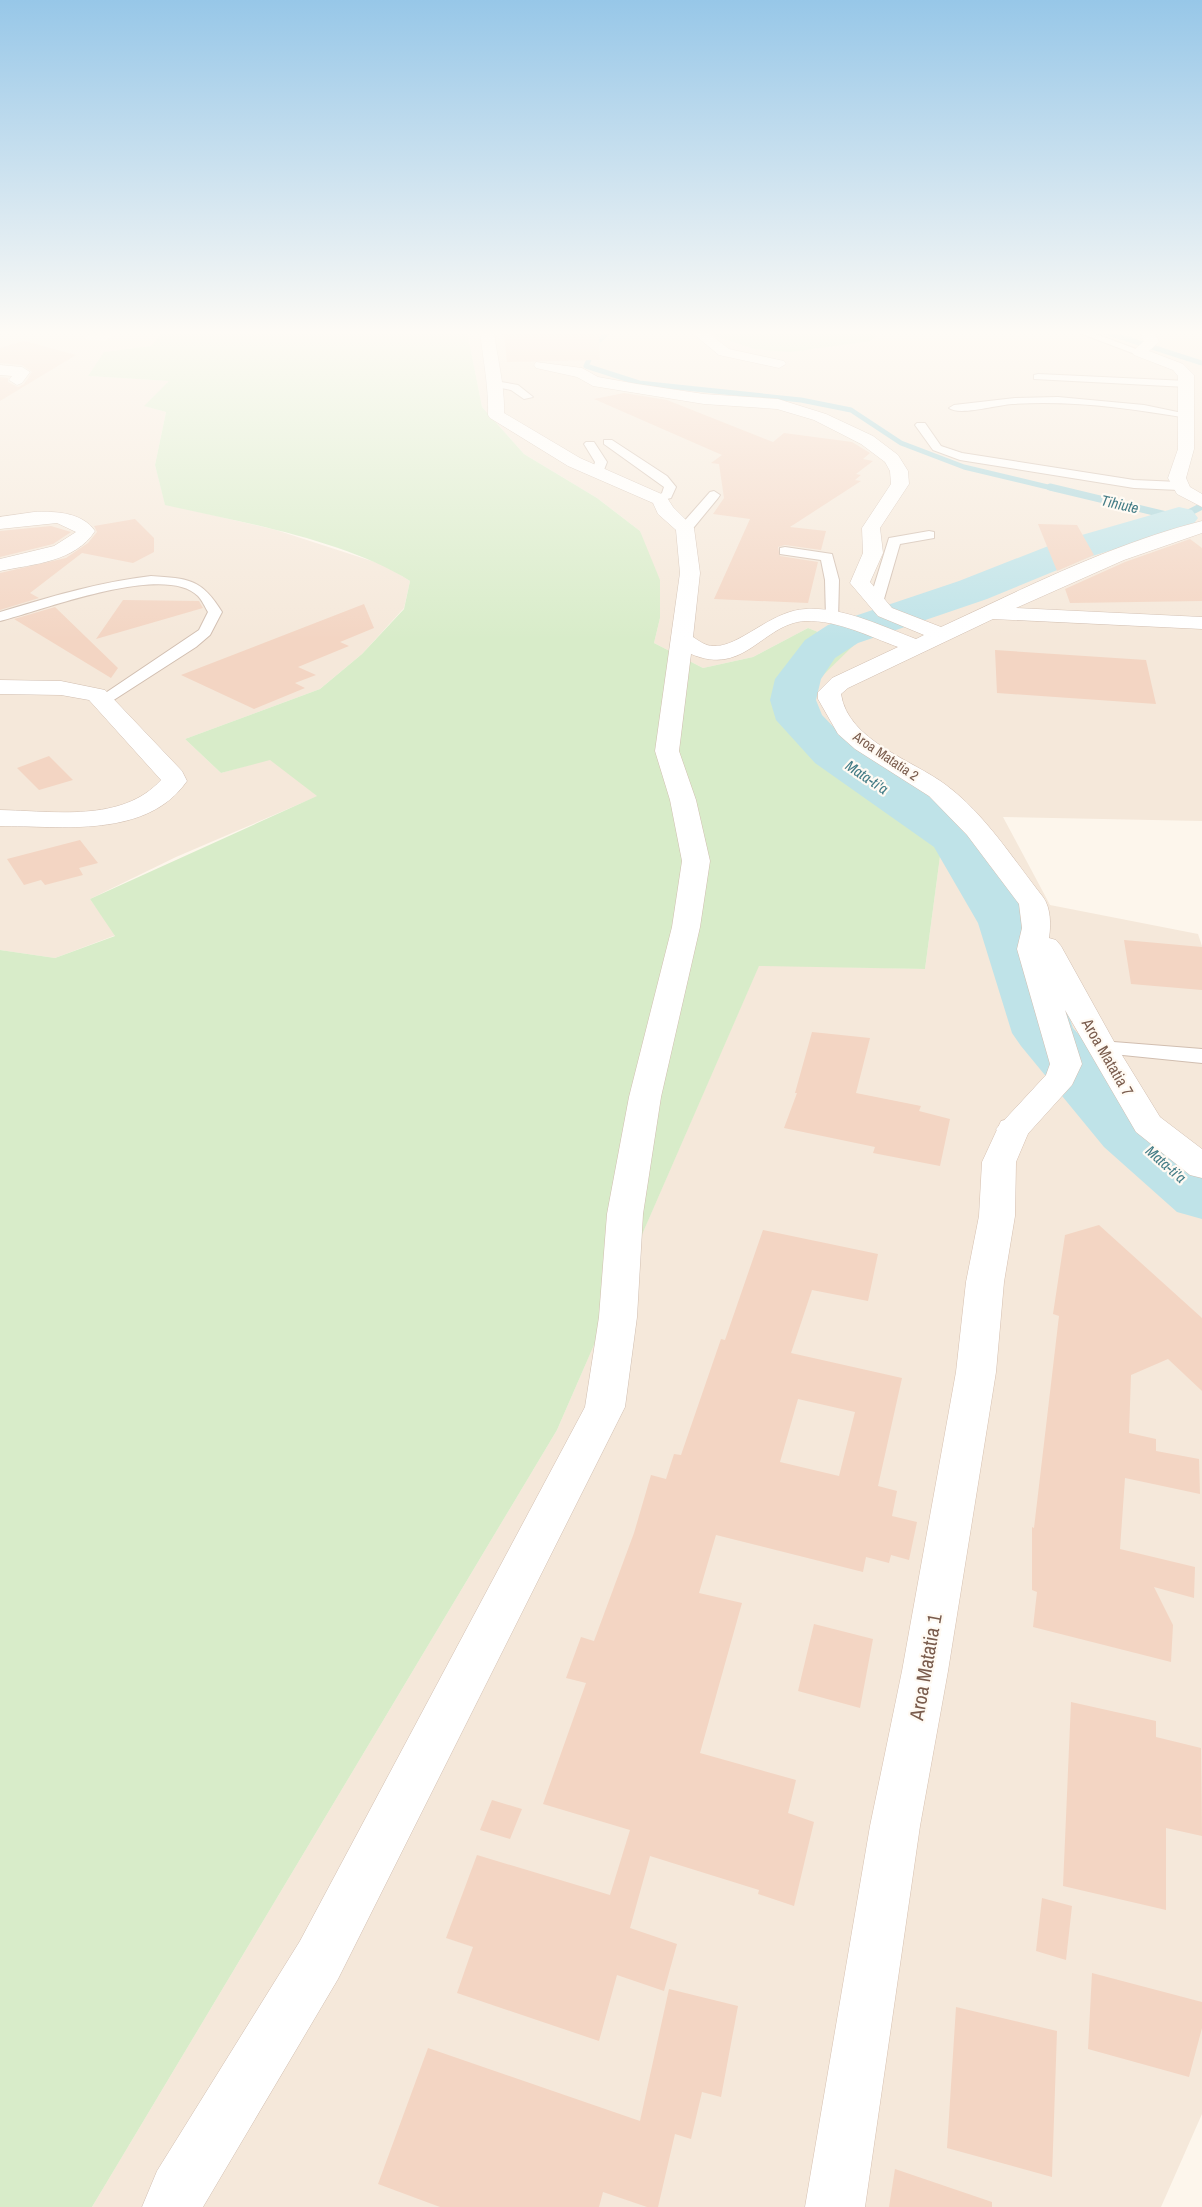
<svg xmlns="http://www.w3.org/2000/svg" width="1202" height="2207" font-family="'Archivo Narrow',sans-serif">
	<style>
		.residential { fill: #f5e8da }
		.green { fill: #d8ecc9 }
		.lines { fill: none; stroke-linecap: round; stroke-linejoin: round }
		.stream-far1 { stroke: #a5d3da; stroke-width: 5 }
		.stream { stroke: #a5d3da; stroke-width: 7 }
		.river { fill: #bfe3e8; fill-rule: evenodd }
		.building { fill: #f3d5c3; fill-rule: evenodd }
		.service-casing { stroke: #d1beb0; stroke-width: 2 }
		.minor-casing { stroke: #d1beb0; stroke-width: 1 }
		.secondary-casing { stroke: #d6c0b0; stroke-width: 1 }
		.service { fill: #fff; fill-rule: evenodd }
		.minor { fill: #fff; fill-rule: evenodd }
		.secondary { fill: #fff; fill-rule: evenodd }
		.labels { text-anchor: middle; dominant-baseline: central; stroke-width: 4.5; stroke-linejoin: round; paint-order: stroke }
		.far-street-label { font-size: 14px; fill: #7a5c4d; stroke: #fffaf3 }
		.far-water-label { font-size: 15px; font-style: italic; fill: #437c86; stroke: #fffaf3 }
		.street-label { font-size: 16px; fill: #7a5c4d; stroke: #fffaf3 }
		.near-street-label { font-size: 20px; fill: #7a5c4d; stroke: #fffaf3 }
	</style>
	<rect width="100%" height="100%" fill="#fdf6ec"/>
	<path class="residential" d="M 0,331 L 91,331 L 85,339 L 105,341 L 119,331 L 163,331 L 151,346 L 105,352 L 88,376 L 170,381 L 145,406 L 166,412 L 155,465 L 165,504 L 276,530 L 384,565 L 410,581 L 404,608 L 362,654 L 320,689 L 185,739 L 221,773 L 270,759 L 318,796 L 176,857 L 90,899 L 116,935 L 55,958 L 0,950 Z
		M 467,331 L 710,331 L 715,336 L 871,341 L 879,331 L 1202,331 L 1202,821 L 1003,817 L 1050,905 L 1198,934 L 1202,946 L 1202,2114 L 1161,2207 L 92,2207 L 557,1430 L 759,965 L 925,969 L 945,819 L 887,772 L 836,740 L 810,704 L 808,690 L 852,646 L 808,628 L 753,657 L 703,668 L 654,643 L 660,618 L 640,531 L 597,498 L 524,454 L 482,407 Z"/>
	<path class="green" d="M 163,331 L 467,331 L 482,407 L 524,454 L 597,498 L 640,531 L 660,580 L 660,618 L 654,643 L 703,668 L 753,657 L 808,628 L 853,646 L 808,690 C 815,733 855,750 887,772 C 907,786 926,803 945,819 L 925,969 L 759,966 L 557,1430 L 92,2207 L 0,2207 L 0,950 L 55,958 L 115,936 L 90,899 L 317,796 L 270,760 L 221,773 L 185,739 L 320,689 L 362,654 L 404,609 L 410,581 C 345,540 241,522 165,505 L 155,465 L 166,412 L 144,406 L 169,381 L 88,376 L 104,352 L 151,346 Z
		M 711,331 L 879,331 L 871,341 L 790,352 L 754,349 L 715,336 Z"/>
	<g class="lines">
		<path class="stream-far1" d="M 610,331 L 597,342 L 586,366 L 639,383 L 801,400 L 851,410 L 901,443 L 964,467 L 1056,489
			M 1102,331 L 1202,363"/>
		<path class="stream" d="M 1050,487 L 1179,518 L 1202,506"/>
		<path class="river" d="M 1179,507 L 1192,510 L 1198,518 L 1192,526 L 1089,557 L 987,599 L 858,643 L 835,658 L 821,679 L 816,700 L 822,715 L 849,743 L 974,826 L 1036,923 L 1073,1028 L 1152,1117 L 1202,1158 L 1202,1219 L 1177,1212 L 1104,1147 L 1021,1046 L 1012,1033 L 978,923 L 934,847 L 815,763 L 776,720 L 770,700 L 775,679 L 805,640 L 828,625 L 959,581 L 1061,541 Z"/>
	</g>
	<path class="building" d="M 599,333 L 600,360 L 507,362 L 504,334 Z
		M 24,341 L 76,355 L 0,401 L 0,377 L 8,378 L 8,382 L 18,387 L 24,384 L 32,372 L 22,365 L 0,363 L 0,348 Z
		M 624,393 L 667,400 L 773,442 L 784,433 L 852,442 L 870,453 L 863,459 L 873,461 L 856,474 L 861,475 L 855,480 L 861,481 L 790,527 L 826,531 L 821,550 L 785,545 L 778,547 L 780,556 L 818,562 L 808,603 L 714,599 L 750,519 L 713,514 L 724,498 L 719,464 L 711,463 L 722,455 L 594,399 Z
		M 135,519 L 154,538 L 154,552 L 133,563 L 82,553 L 30,593 L 39,598 L 0,610 L 0,573 L 66,558 L 88,543 L 97,532 L 94,526 Z
		M 1038,524 L 1077,525 L 1094,555 L 1057,571 Z
		M 51,526 L 71,532 L 53,544 L 0,557 L 0,531 Z
		M 1190,539 L 1202,548 L 1202,601 L 1070,603 L 1065,589 L 1125,562 Z
		M 123,600 L 199,601 L 203,608 L 96,639 Z
		M 364,604 L 374,628 L 340,642 L 349,646 L 298,667 L 316,675 L 295,683 L 305,688 L 254,709 L 181,675 Z
		M 55,607 L 118,668 L 111,678 L 14,619 Z
		M 995,650 L 1146,660 L 1156,704 L 997,693 Z
		M 49,756 L 73,780 L 39,790 L 17,768 Z
		M 80,840 L 98,863 L 79,868 L 83,875 L 45,885 L 41,880 L 24,885 L 7,859 Z
		M 1124,940 L 1202,947 L 1202,990 L 1131,984 Z
		M 812,1032 L 870,1038 L 856,1093 L 921,1106 L 919,1111 L 950,1119 L 940,1166 L 873,1153 L 875,1147 L 784,1128 L 797,1093 L 795,1093 Z
		M 1099,1225 L 1202,1318 L 1202,1391 L 1168,1359 L 1131,1375 L 1129,1433 L 1156,1439 L 1156,1451 L 1199,1459 L 1200,1494 L 1125,1478 L 1120,1549 L 1195,1567 L 1194,1598 L 1154,1587 L 1173,1625 L 1171,1662 L 1033,1627 L 1037,1592 L 1032,1590 L 1032,1527 L 1034,1528 L 1059,1316 L 1053,1314 L 1065,1235 Z
		M 763,1230 L 878,1254 L 868,1301 L 812,1290 L 791,1353 L 902,1378 L 878,1486 L 897,1491 L 892,1516 L 917,1522 L 909,1560 L 891,1555 L 889,1563 L 866,1557 L 863,1572 L 716,1535 L 699,1593 L 742,1603 L 700,1753 L 796,1780 L 788,1813 L 814,1822 L 794,1906 L 758,1894 L 759,1890 L 650,1856 L 630,1928 L 677,1944 L 664,1991 L 617,1975 L 599,2041 L 457,1993 L 473,1947 L 446,1938 L 477,1855 L 610,1895 L 630,1830 L 543,1804 L 586,1683 L 566,1678 L 581,1637 L 594,1641 L 634,1533 L 651,1475 L 666,1479 L 674,1454 L 681,1455 L 721,1339 L 725,1340 ZM 798,1399 L 855,1412 L 839,1476 L 780,1462 Z
		M 814,1624 L 873,1639 L 860,1708 L 798,1691 Z
		M 1071,1702 L 1156,1721 L 1156,1737 L 1201,1748 L 1202,1836 L 1166,1828 L 1166,1910 L 1063,1886 Z
		M 492,1800 L 522,1809 L 510,1839 L 480,1830 Z
		M 1042,1898 L 1072,1906 L 1066,1960 L 1036,1951 Z
		M 1092,1973 L 1202,2002 L 1202,2028 L 1189,2077 L 1088,2049 Z
		M 669,1989 L 738,2006 L 721,2097 L 702,2092 L 691,2139 L 675,2134 L 658,2207 L 647,2207 L 603,2192 L 599,2207 L 440,2207 L 378,2184 L 428,2048 L 640,2121 Z
		M 956,2007 L 1057,2031 L 1052,2177 L 947,2148 Z
		M 895,2169 L 992,2202 L 992,2207 L 889,2207 Z"/>
	<g class="lines">
		<g class="service-casing">
			<path id="service" d="M 1074,331 L 1088,331 L 1144,352 L 1135,354 Z
				M 1038,374 L 1187,381 L 1192,384 L 1187,387 L 1034,379 L 1034,375 Z
				M 495,381 L 518,385 L 533,397 L 524,399 L 511,390 L 491,386 L 491,382 Z
				M 1058,397 L 1144,405 L 1192,415 L 1187,418 C 1129,408 1070,400 1012,404 C 997,405 959,416 949,408 L 954,405 L 1015,398 Z
				M 917,423 L 925,423 L 941,446 L 962,453 L 1134,480 L 1179,482 L 1185,486 L 1179,490 L 1134,488 L 960,460 L 933,450 L 915,425 Z
				M 604,440 L 612,440 L 667,476 L 676,487 L 671,498 L 655,502 L 653,499 L 662,493 L 664,487 L 604,444 Z
				M 586,442 L 594,442 L 607,462 L 602,475 L 592,472 L 595,462 L 584,444 Z
				M 714,491 L 720,495 L 718,498 L 690,532 L 680,532 L 680,526 L 710,492 Z
				M 929,531 L 934,532 L 934,538 L 900,544 L 884,599 L 885,606 L 883,609 L 873,609 L 870,599 L 889,538 Z
				M 785,547 L 832,554 L 839,580 L 838,621 L 833,622 L 826,618 L 825,580 L 821,560 L 780,554 L 780,548 Z
				M 151,576 C 189,579 201,578 222,612 L 210,635 L 196,647 L 109,703 L 97,703 L 95,700 L 199,630 L 208,612 C 205,607 202,600 198,596 C 165,562 40,611 0,621 L 0,612 C 50,597 99,582 151,576 Z
				M 1101,1041 L 1202,1049 L 1202,1063 L 1093,1052 L 1090,1047 L 1093,1042 Z"/>
		</g>
		<g class="minor-casing">
			<path id="minor" d="M 480,331 L 494,331 C 497,359 505,385 504,413 L 580,458 L 666,496 L 673,507 L 694,528 L 700,573 L 693,637 C 699,641 706,646 713,646 C 739,648 771,610 806,609 C 844,607 881,626 916,639 L 924,635 L 878,616 L 850,583 L 863,553 L 862,528 L 891,484 L 890,471 L 885,462 L 861,444 L 814,420 L 777,409 L 704,404 L 593,386 L 577,377 L 536,368 L 534,365 L 536,362 L 582,368 L 598,377 L 637,384 L 704,394 L 778,399 L 826,414 L 873,436 L 898,455 L 908,471 L 909,484 L 880,528 L 883,553 L 870,582 L 892,608 L 941,627 C 1025,588 1111,544 1202,521 L 1202,533 L 1124,560 L 1016,608 L 1202,617 L 1202,629 L 993,619 L 848,688 L 841,694 C 848,741 913,760 946,785 C 985,814 1013,859 1043,897 C 1051,908 1051,925 1049,938 L 1056,940 L 1061,946 L 1117,1047 L 1160,1117 L 1202,1149 L 1202,1178 L 1190,1175 L 1136,1132 L 1065,1010 L 1082,1064 L 1072,1085 L 1025,1137 L 1013,1140 L 1001,1137 L 996,1129 L 1046,1075 L 1050,1064 L 1017,949 L 1022,928 L 1019,904 L 967,835 L 929,796 L 855,749 L 838,734 L 818,699 L 818,692 L 832,678 L 898,647 C 868,636 838,620 805,621 C 762,624 745,677 691,654 L 679,751 L 696,800 L 710,861 L 700,927 L 661,1097 L 643,1214 L 637,1317 L 625,1407 L 338,1979 L 203,2207 L 142,2207 L 157,2171 L 300,1941 L 585,1407 L 599,1317 L 607,1214 L 629,1097 L 672,927 L 682,861 L 670,800 L 655,751 L 680,573 L 676,530 L 658,514 L 653,503 L 568,466 L 490,418 L 488,415 C 489,387 483,360 480,331 Z
				M 690,331 L 706,331 L 729,349 L 784,361 L 786,364 L 779,368 L 719,355 Z
				M 1140,331 L 1154,331 L 1159,342 L 1149,351 L 1183,364 L 1194,375 L 1194,449 L 1186,478 L 1190,487 L 1202,494 L 1202,507 L 1177,494 L 1168,478 L 1178,449 L 1178,376 L 1173,370 L 1134,355 L 1132,352 L 1144,341 Z
				M 0,365 L 22,367 L 30,372 L 22,383 L 17,385 L 9,380 L 12,376 L 0,375 Z
				M 34,512 C 55,511 82,512 95,531 C 75,562 34,564 0,571 L 0,559 L 54,546 L 76,532 L 57,523 L 0,529 L 0,517 Z
				M 0,680 L 61,681 L 105,690 L 182,771 L 187,781 C 147,839 61,826 0,826 L 0,810 C 53,811 122,823 161,780 L 89,700 L 61,695 L 0,694 Z"/>
		</g>
		<g class="secondary-casing">
			<path id="secondary" d="M 1013,1118 L 1025,1121 L 1030,1129 L 1016,1162 L 1015,1216 L 1004,1282 L 996,1372 L 948,1671 L 920,1826 L 865,2207 L 805,2207 L 870,1826 L 902,1671 L 956,1372 L 966,1282 L 979,1216 L 982,1162 L 1001,1121 Z"/>
		</g>
		<use href="#service" class="service"/>
		<use href="#minor" class="minor"/>
		<use href="#secondary" class="secondary"/>
	</g>
	<linearGradient id="sky" x2="0" y2="1"><stop stop-color="#97c7e8"/><stop offset="0.52" stop-color="#fefbf6"/><stop offset="1" stop-color="#fefbf6" stop-opacity="0"/></linearGradient>
	<rect width="1202" height="640" fill="url(#sky)"/>
	<g class="labels">
		<g class="far-street-label">
			<text transform="translate(886 756) rotate(34)">Aroa Matatia 2</text>
		</g>
		<g class="far-water-label">
			<text transform="translate(1120 504) rotate(13)">Tihiute</text>
			<text transform="translate(867 777) rotate(34)">Mata-ti'a</text>
			<text transform="translate(1166 1164) rotate(41)">Mata-ti'a</text>
		</g>
		<g class="street-label">
			<text transform="translate(1108 1057) rotate(60)">Aroa Matatia 7</text>
		</g>
		<g class="near-street-label">
			<text transform="translate(925 1667) rotate(-80)">Aroa Matatia 1</text>
		</g>
	</g>
</svg>
